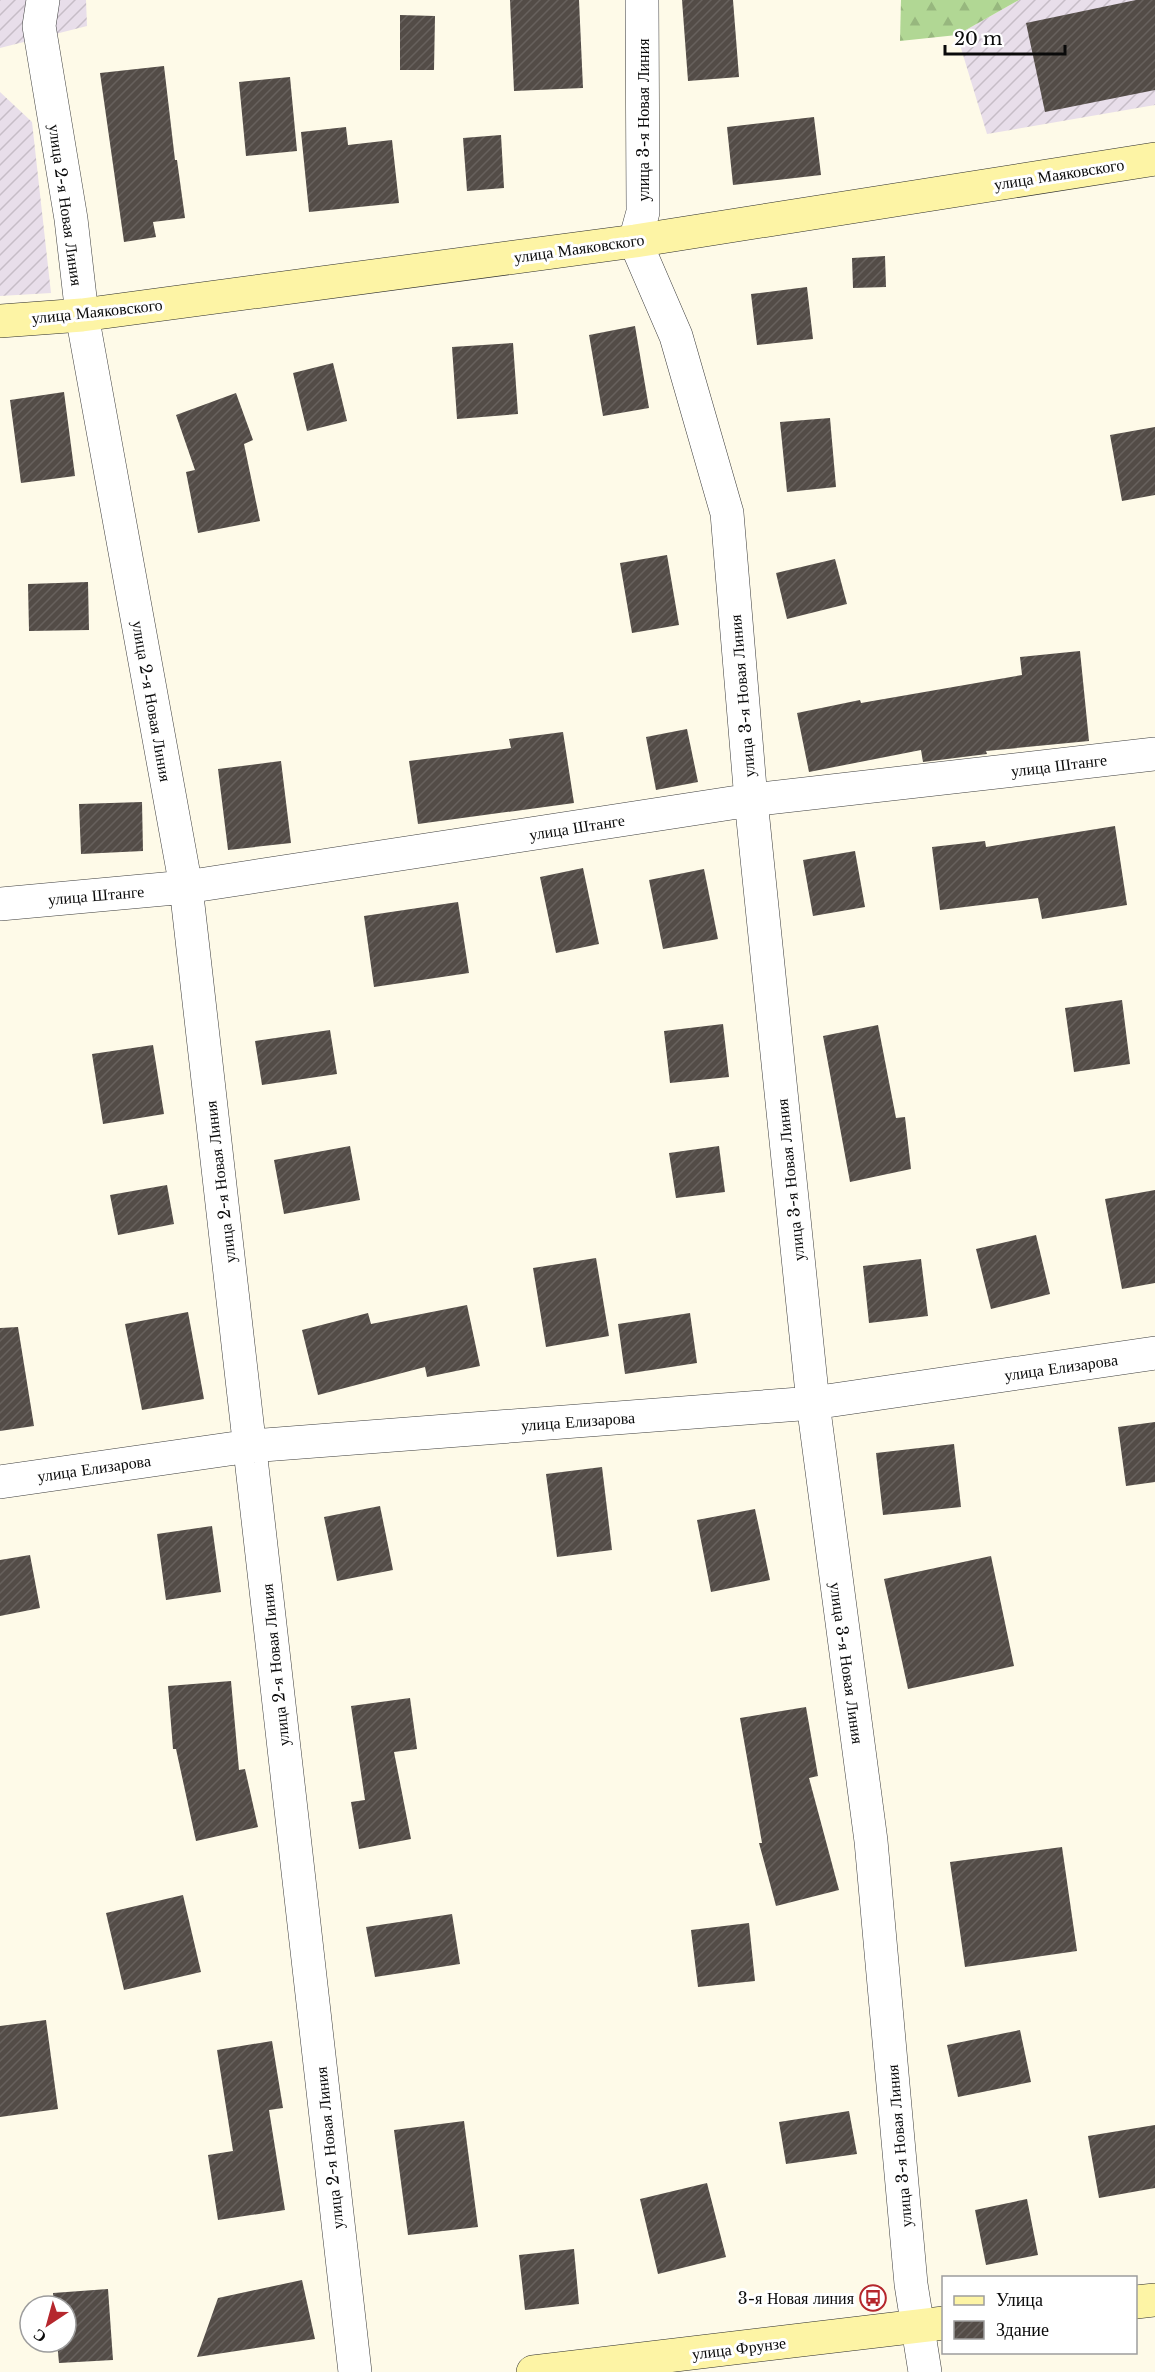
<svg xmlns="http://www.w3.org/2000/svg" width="1155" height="2372" font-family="'Libre Baskerville',serif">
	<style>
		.industrial { fill: url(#industrial-furrows) }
		.forest { fill: url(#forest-firs) }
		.building { fill: url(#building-hatch) }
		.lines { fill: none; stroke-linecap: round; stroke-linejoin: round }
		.street-casing { stroke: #3d3d3d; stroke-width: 34 }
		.secondary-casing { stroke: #2c2c2c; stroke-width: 34 }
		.street { stroke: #fff; stroke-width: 33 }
		.secondary { stroke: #fdf4a5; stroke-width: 33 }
		.labels { text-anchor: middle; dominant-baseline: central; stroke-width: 6; stroke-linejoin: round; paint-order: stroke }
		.street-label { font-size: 16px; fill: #0a0a0a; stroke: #fff }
		.poi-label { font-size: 16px; fill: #0a0a0a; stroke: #fff; text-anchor: end }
	</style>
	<defs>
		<pattern id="industrial-furrows" width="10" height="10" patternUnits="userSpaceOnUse" patternTransform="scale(1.5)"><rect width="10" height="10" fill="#e8deea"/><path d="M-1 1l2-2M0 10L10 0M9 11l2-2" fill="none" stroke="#c6bdc7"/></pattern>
		<pattern id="forest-firs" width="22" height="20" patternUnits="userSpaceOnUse" patternTransform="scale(1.5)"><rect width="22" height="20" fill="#b1d794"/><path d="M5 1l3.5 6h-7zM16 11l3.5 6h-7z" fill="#97b77e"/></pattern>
		<pattern id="building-hatch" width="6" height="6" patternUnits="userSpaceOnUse" patternTransform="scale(1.5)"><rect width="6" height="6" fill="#534c47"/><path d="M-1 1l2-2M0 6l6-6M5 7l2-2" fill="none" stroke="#67615d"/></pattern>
	</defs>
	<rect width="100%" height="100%" fill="#fefae8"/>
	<path class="industrial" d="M 0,0 L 86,0 L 87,26 L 0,48 Z
		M 1019,0 L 1155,0 L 1155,105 L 987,134 L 957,35 Z
		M 0,92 L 32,122 L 51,293 L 0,296 Z"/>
	<path class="forest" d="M 901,0 L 1019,0 L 957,35 L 900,41 Z"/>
	<path class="building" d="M 510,0 L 579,0 L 583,88 L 514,91 Z
		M 682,0 L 733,0 L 739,77 L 688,81 Z
		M 1136,0 L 1155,0 L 1155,90 L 1045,112 L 1026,23 Z
		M 400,15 L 435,16 L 434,70 L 400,70 Z
		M 164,66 L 175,160 L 177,160 L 185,218 L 153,222 L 156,237 L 124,242 L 100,73 Z
		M 290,77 L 297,151 L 246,156 L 239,82 Z
		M 814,117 L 821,175 L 733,185 L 727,127 Z
		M 346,127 L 348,145 L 392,140 L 399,203 L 309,212 L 301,132 Z
		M 501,135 L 504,188 L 467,191 L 463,138 Z
		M 885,256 L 886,287 L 853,288 L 852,258 Z
		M 807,287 L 813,339 L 757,345 L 751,294 Z
		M 635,326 L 649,408 L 603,416 L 589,335 Z
		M 513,343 L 518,414 L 457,419 L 452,347 Z
		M 333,363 L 347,421 L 307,431 L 293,373 Z
		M 64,392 L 75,476 L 21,483 L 10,400 Z
		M 236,393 L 253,440 L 244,444 L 260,521 L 198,533 L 186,472 L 195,470 L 176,415 Z
		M 830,418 L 836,487 L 787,492 L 780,422 Z
		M 1155,427 L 1155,495 L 1122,501 L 1110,435 Z
		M 667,555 L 679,625 L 632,633 L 620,563 Z
		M 835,559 L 847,604 L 787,619 L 776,573 Z
		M 88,582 L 89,630 L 29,631 L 28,584 Z
		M 1080,651 L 1089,741 L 986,751 L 987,754 L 923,762 L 921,750 L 809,772 L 797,713 L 860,700 L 861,703 L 1022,675 L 1020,657 Z
		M 687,729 L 698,782 L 656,790 L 646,737 Z
		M 563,732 L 574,803 L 418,824 L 409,761 L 511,748 L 509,739 Z
		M 281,761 L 291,843 L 228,850 L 218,769 Z
		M 142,802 L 143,851 L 81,854 L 79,804 Z
		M 1115,826 L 1127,905 L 1042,919 L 1038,898 L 940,910 L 932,847 L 985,841 L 986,847 Z
		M 855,851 L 865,907 L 813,916 L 803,860 Z
		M 583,868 L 599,944 L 556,953 L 540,877 Z
		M 704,869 L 718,939 L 663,949 L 649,880 Z
		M 458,902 L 469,973 L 374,987 L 364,916 Z
		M 1122,1000 L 1130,1064 L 1074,1072 L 1065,1008 Z
		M 723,1024 L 729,1077 L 670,1083 L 664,1031 Z
		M 878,1025 L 896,1118 L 905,1117 L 911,1169 L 850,1182 L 823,1036 Z
		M 330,1030 L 337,1074 L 262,1085 L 255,1041 Z
		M 153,1045 L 164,1114 L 103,1124 L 92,1054 Z
		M 350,1146 L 360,1200 L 284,1214 L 274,1160 Z
		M 719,1146 L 725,1192 L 676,1198 L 669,1153 Z
		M 167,1185 L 174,1224 L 118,1235 L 110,1195 Z
		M 1155,1190 L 1155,1283 L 1122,1289 L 1105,1199 Z
		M 1036,1235 L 1050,1294 L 991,1309 L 976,1249 Z
		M 596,1258 L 609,1336 L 546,1347 L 533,1268 Z
		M 921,1259 L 928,1316 L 869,1323 L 863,1266 Z
		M 467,1305 L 480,1366 L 427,1377 L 425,1367 L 318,1395 L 302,1330 L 368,1313 L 371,1324 Z
		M 188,1312 L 204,1399 L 142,1410 L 125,1324 Z
		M 690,1313 L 697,1363 L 625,1374 L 618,1324 Z
		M 18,1327 L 34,1426 L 0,1431 L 0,1328 Z
		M 1155,1422 L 1155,1482 L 1126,1486 L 1118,1427 Z
		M 954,1444 L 961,1507 L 883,1515 L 876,1453 Z
		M 602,1467 L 612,1550 L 557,1557 L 546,1474 Z
		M 380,1506 L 393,1570 L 337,1581 L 324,1517 Z
		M 755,1509 L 770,1580 L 711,1592 L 697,1520 Z
		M 212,1526 L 221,1592 L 166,1600 L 157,1534 Z
		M 30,1555 L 40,1608 L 0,1616 L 0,1560 Z
		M 991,1556 L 1014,1666 L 908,1689 L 884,1579 Z
		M 231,1681 L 239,1770 L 245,1769 L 258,1827 L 196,1841 L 176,1749 L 173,1749 L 168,1686 Z
		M 410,1698 L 417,1749 L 394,1752 L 411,1839 L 359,1849 L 351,1802 L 365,1800 L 351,1706 Z
		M 806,1707 L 818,1776 L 809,1778 L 839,1890 L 776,1906 L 759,1843 L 762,1843 L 740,1718 Z
		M 1062,1847 L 1077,1951 L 965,1967 L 950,1862 Z
		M 183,1895 L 201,1972 L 124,1990 L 106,1913 Z
		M 452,1914 L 460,1964 L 375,1977 L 366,1927 Z
		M 749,1923 L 755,1981 L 698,1987 L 691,1930 Z
		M 46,2020 L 58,2109 L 0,2117 L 0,2026 Z
		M 1020,2030 L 1031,2082 L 958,2097 L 947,2045 Z
		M 272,2041 L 283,2108 L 269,2110 L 285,2210 L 218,2220 L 208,2155 L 233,2151 L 217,2050 Z
		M 849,2111 L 857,2154 L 786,2164 L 779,2122 Z
		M 464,2121 L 478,2227 L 408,2235 L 394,2130 Z
		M 1155,2125 L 1155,2188 L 1099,2198 L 1088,2136 Z
		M 707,2183 L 726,2257 L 658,2274 L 640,2199 Z
		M 1027,2199 L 1038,2255 L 986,2265 L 975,2210 Z
		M 574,2249 L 579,2304 L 525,2310 L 519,2255 Z
		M 302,2280 L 315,2339 L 197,2357 L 218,2298 Z
		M 108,2289 L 113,2360 L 59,2363 L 57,2342 L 66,2342 L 66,2306 L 54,2306 L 53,2293 Z"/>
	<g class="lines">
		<g class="street-casing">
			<path id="street" d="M 43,0 L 39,26 L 71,219 L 82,315 L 186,887 L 355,2372
				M 642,0 L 643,212 L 635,241 L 676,336 L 727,513 L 751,800 L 813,1403 L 871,1841 L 911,2284 L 925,2372
				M 0,904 L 186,887 L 751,800 L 1155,754
				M 0,1482 L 250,1446 L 813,1403 L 1155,1353"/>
		</g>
		<g class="secondary-casing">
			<path id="secondary" d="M 0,321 L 82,315 L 635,241 L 1155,159
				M 1136,2302 L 1155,2300
				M 533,2372 L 944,2323"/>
		</g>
		<use href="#street" class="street"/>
		<use href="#secondary" class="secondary"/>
	</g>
	<defs>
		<g id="bus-ring" transform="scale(1.35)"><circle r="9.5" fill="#fff" stroke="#b5272d" stroke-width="1.5"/><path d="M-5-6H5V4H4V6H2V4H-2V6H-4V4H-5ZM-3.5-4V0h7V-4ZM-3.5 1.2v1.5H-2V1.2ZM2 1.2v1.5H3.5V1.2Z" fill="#b5272d"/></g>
	</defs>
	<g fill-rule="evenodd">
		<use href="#bus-ring" x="873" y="2298"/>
	</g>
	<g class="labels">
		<g class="street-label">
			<text transform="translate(643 120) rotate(-90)">улица 3-я Новая Линия</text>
			<text transform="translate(1059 174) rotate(-9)">улица Маяковского</text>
			<text transform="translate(66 205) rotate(82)">улица 2-я Новая Линия</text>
			<text transform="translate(579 248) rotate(-8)">улица Маяковского</text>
			<text transform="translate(97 311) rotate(-6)">улица Маяковского</text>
			<text transform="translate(742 696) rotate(-95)">улица 3-я Новая Линия</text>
			<text transform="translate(152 701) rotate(80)">улица 2-я Новая Линия</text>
			<text transform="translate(1059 765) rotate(-7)">улица Штанге</text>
			<text transform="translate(577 827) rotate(-9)">улица Штанге</text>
			<text transform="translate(96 895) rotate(-5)">улица Штанге</text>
			<text transform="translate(790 1180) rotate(-96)">улица 3-я Новая Линия</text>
			<text transform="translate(220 1182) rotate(-97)">улица 2-я Новая Линия</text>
			<text transform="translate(1061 1367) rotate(-8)">улица Елизарова</text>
			<text transform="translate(578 1421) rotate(-4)">улица Елизарова</text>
			<text transform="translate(94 1468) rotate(-8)">улица Елизарова</text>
			<text transform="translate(847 1663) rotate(82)">улица 3-я Новая Линия</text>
			<text transform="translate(275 1665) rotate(-96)">улица 2-я Новая Линия</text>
			<text transform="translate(899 2146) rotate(-95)">улица 3-я Новая Линия</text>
			<text transform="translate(329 2148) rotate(-96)">улица 2-я Новая Линия</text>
			<text transform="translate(739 2348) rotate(-7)">улица Фрунзе</text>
		</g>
		<g class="poi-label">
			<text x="854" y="2298">3-я Новая линия</text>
		</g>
	</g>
	<rect x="942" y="2276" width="195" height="78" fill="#ffffff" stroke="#9d9d9d" stroke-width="1.5"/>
	<rect x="954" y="2296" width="30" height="9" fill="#fdf4a5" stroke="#9d9d9d" stroke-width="1.5"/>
	<text x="996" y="2306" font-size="18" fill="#0a0a0a">Улица</text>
	<rect x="954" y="2321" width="30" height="18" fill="url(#building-hatch)" stroke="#9d9d9d" stroke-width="1.5"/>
	<text x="996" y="2336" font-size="18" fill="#0a0a0a">Здание</text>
	<g transform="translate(48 2324) rotate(216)"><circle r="28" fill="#ffffff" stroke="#9d9d9d" stroke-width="1.5"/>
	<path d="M0-4.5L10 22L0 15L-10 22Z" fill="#b5272d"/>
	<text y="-9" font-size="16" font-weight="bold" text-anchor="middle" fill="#0a0a0a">С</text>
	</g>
	<path d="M945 45v9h120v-9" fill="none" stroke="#0a0a0a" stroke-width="3"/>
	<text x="954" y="45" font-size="18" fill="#0a0a0a" stroke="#ffffff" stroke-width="4.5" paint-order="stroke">20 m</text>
</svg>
